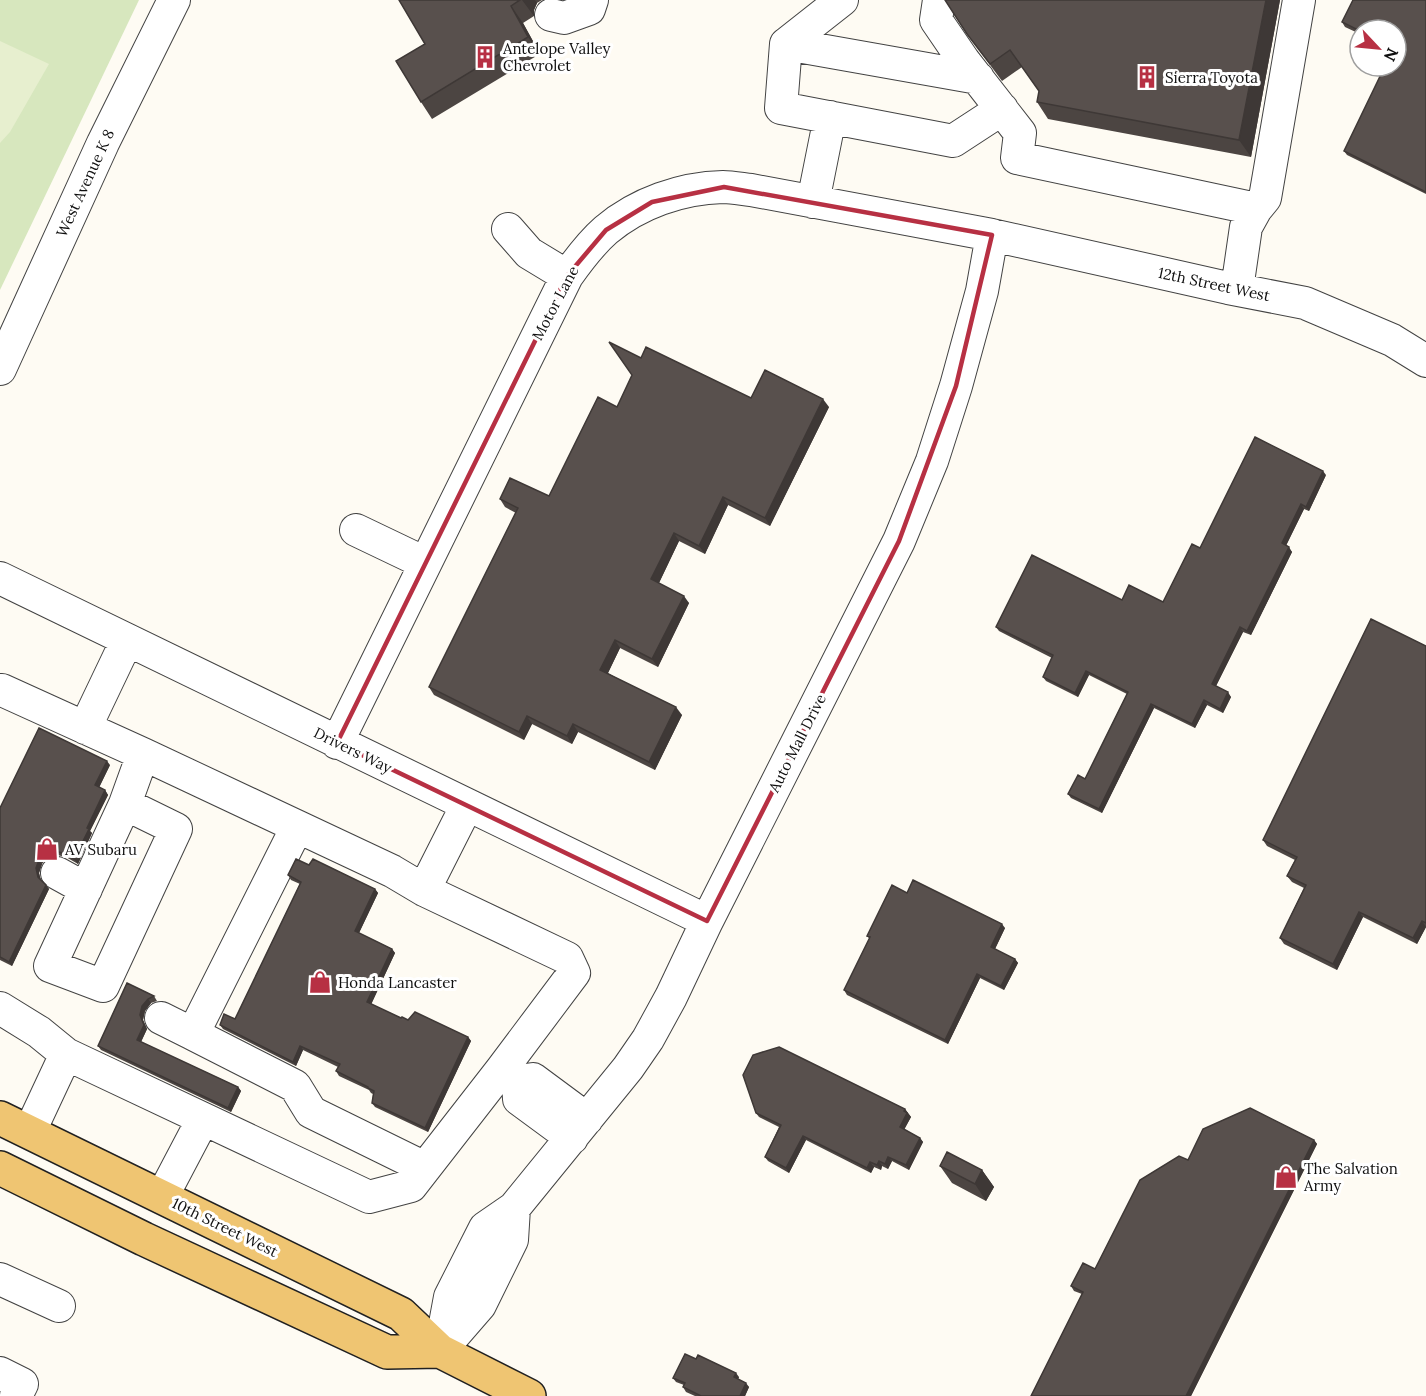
<svg xmlns="http://www.w3.org/2000/svg" width="1426" height="1396" font-family="Lora,serif">
	<style>
		.green { fill: #d7e7be }
		.pitch { fill: #e7efcf }
		.lines { fill: none; stroke-linecap: round; stroke-linejoin: round }
		.minor-casing { stroke: #434343; stroke-width: 34 }
		.major-casing { stroke: #212121; stroke-width: 36 }
		.minor { stroke: #fff; stroke-width: 32 }
		.major { stroke: #efc572; stroke-width: 33 }
		.wall { fill: #4c4542 }
		.shaded-wall { fill: #3e3836 }
		.building { fill: #58504d; stroke: #3e3836; stroke-width: 1.5 }
		.marked { fill: none; stroke: #b73043; stroke-width: 4.5; stroke-linejoin: round }
		.labels { text-anchor: middle; dominant-baseline: central; stroke-width: 6; stroke-linejoin: round; paint-order: stroke }
		.poi-label { font-size: 15px; fill: #101010; stroke: #fff; text-anchor: start }
		.street-label { font-size: 15px; fill: #101010; stroke: #fff }
	</style>
	<rect width="100%" height="100%" fill="#fefbf3"/>
	<path class="green" d="M 0,0 L 139,0 L 0,290 Z"/>
	<path class="pitch" d="M 0,41 L 49,64 L 10,132 L 0,143 Z"/>
	<g class="lines">
		<g class="minor-casing">
			<path id="minor" d="M 939,0 L 936,20 L 964,61 L 1020,133 L 1017,158 L 1256,209
				M 551,15 L 564,18 L 589,9 L 592,0
				M 786,44 L 842,0
				M 978,78 L 786,44 L 781,108 L 953,141 L 1002,109
				M 813,202 L 830,117
				M 508,229 L 529,253 L 567,276
				M 1237,289 L 1246,227 L 1256,209 L 1265,198 L 1299,0
				M 0,369 L 103,143 L 174,0
				M 356,530 L 425,563
				M 0,578 L 707,921
				M 0,690 L 2,690 L 143,754 L 392,871 L 424,890 L 567,958 L 574,973 L 502,1069 L 411,1186 L 369,1197 L 66,1054 L 39,1032 L 0,1008
				M 85,728 L 127,640
				M 337,743 L 567,276 C 579,259 591,243 606,230 C 638,203 681,188 723,187 C 732,187 742,189 751,190 L 992,235 L 1228,288 L 1305,303 L 1392,340 L 1426,361
				M 125,804 L 176,829 L 103,986 L 50,966 L 125,804 L 143,754
				M 297,827 L 193,1034 L 295,1086 L 311,1112 L 425,1168
				M 57,873 L 86,889
				M 424,890 L 467,805
				M 161,1018 L 193,1034
				M 502,1069 L 518,1081 L 533,1079 L 587,1119
				M 518,1081 L 519,1099 L 572,1138
				M 30,1131 L 66,1054
				M 162,1197 L 203,1119
				M 0,1279 L 59,1306
				M 441,1350 L 480,1305 L 512,1240 L 514,1208
				M 440,1351 L 450,1297 L 485,1228 L 514,1208 L 628,1068 L 648,1039 L 671,997 L 707,921 L 899,541 L 932,461 L 956,386 L 982,291 L 992,235
				M 0,1373 L 22,1384 L 16,1396"/>
		</g>
		<g class="major-casing">
			<path id="major" d="M 0,1118 L 401,1314 L 440,1351 L 529,1396
				M 0,1168 L 144,1239 L 387,1352 L 440,1351"/>
		</g>
		<use href="#minor" class="minor"/>
		<use href="#major" class="major"/>
	</g>
	<path class="wall" d="M 399,0 L 542,0 L 537,3 L 534,10 L 534,16 L 523,23 L 540,54 L 521,65 L 519,70 L 515,69 L 432,119 L 421,102 L 425,44 Z
		M 1280,0 L 1251,157 L 1048,119 L 1037,102 L 1039,91 L 1022,67 L 1002,81 L 967,34 Z
		M 1426,0 L 1426,194 L 1347,155 L 1344,151 L 1396,66 L 1396,30 L 1360,30 L 1360,34 L 1345,27 L 1342,22 Z
		M 641,358 L 751,398 L 829,407 L 770,526 L 728,505 L 705,554 L 679,541 L 659,583 L 689,603 L 658,667 L 620,648 L 608,673 L 682,715 L 655,770 L 578,732 L 572,744 L 532,724 L 524,740 L 434,695 L 429,687 L 516,513 L 505,507 L 500,499 L 549,496 L 617,407 Z
		M 1326,475 L 1309,511 L 1304,509 L 1286,545 L 1292,552 L 1251,635 L 1243,632 L 1216,686 L 1231,697 L 1223,713 L 1207,705 L 1195,728 L 1154,708 L 1102,813 L 1071,798 L 1068,794 L 1085,779 L 1127,694 L 1089,675 L 1078,697 L 1046,681 L 1043,677 L 1052,658 L 999,631 L 996,627 L 1122,600 L 1163,602 Z
		M 1426,646 L 1426,927 L 1417,944 L 1363,917 L 1337,970 L 1284,944 L 1280,938 L 1304,888 L 1292,882 L 1287,876 L 1295,860 L 1267,846 L 1263,840 Z
		M 110,765 L 99,787 L 105,790 L 108,795 L 90,831 L 92,833 L 78,864 L 66,857 L 57,855 L 48,857 L 42,864 L 39,873 L 41,880 L 49,889 L 12,966 L 0,960 L 0,808 Z
		M 309,865 L 375,889 L 378,893 L 359,933 L 392,949 L 395,953 L 371,1004 L 401,1018 L 468,1037 L 471,1041 L 428,1132 L 375,1107 L 372,1103 L 373,1094 L 371,1093 L 369,1090 L 339,1076 L 336,1071 L 338,1067 L 303,1050 L 296,1066 L 223,1029 L 220,1025 L 235,1019 L 300,884 L 291,880 L 288,875 Z
		M 907,893 L 1005,928 L 995,949 L 1015,959 L 1018,963 L 1004,990 L 980,978 L 948,1044 L 847,995 L 844,990 L 870,939 L 867,936 Z
		M 127,983 L 154,996 L 157,1001 L 151,1003 L 145,1011 L 143,1020 L 147,1029 L 141,1042 L 238,1087 L 241,1091 L 231,1112 L 101,1050 L 98,1046 Z
		M 905,1109 L 911,1117 L 904,1129 L 920,1138 L 923,1142 L 909,1170 L 892,1161 L 888,1169 L 882,1166 L 881,1170 L 874,1167 L 871,1173 L 806,1140 L 789,1173 L 768,1161 L 765,1157 L 779,1127 L 759,1117 L 756,1113 Z
		M 1314,1140 L 1317,1144 L 1191,1396 L 1031,1396 L 1082,1294 L 1074,1291 L 1071,1286 L 1095,1269 L 1188,1160 Z
		M 940,1166 L 982,1170 L 994,1187 L 986,1201 L 952,1183 Z
		M 739,1377 L 738,1379 L 749,1387 L 745,1396 L 695,1396 L 686,1392 L 683,1387 L 684,1385 L 676,1382 L 673,1378 Z"/>
	<path class="shaded-wall" d="M 522,0 L 535,0 L 537,3 L 534,10 L 534,16 Z
		M 1266,0 L 1280,0 L 1251,157 L 1239,140 Z
		M 511,6 L 523,23 L 540,54 L 528,37 Z
		M 509,49 L 521,65 L 519,70 L 507,53 Z
		M 823,399 L 829,407 L 770,526 L 765,518 Z
		M 1323,471 L 1326,475 L 1309,511 L 1306,507 Z
		M 723,497 L 728,505 L 705,554 L 699,546 Z
		M 1301,504 L 1304,509 L 1285,548 L 1282,543 Z
		M 674,533 L 679,541 L 657,587 L 651,579 Z
		M 1289,547 L 1292,552 L 1251,635 L 1247,631 Z
		M 684,596 L 689,603 L 658,667 L 652,659 Z
		M 1240,627 L 1243,632 L 1215,688 L 1212,684 Z
		M 615,640 L 620,648 L 606,677 L 600,670 Z
		M 1086,671 L 1089,675 L 1078,697 L 1075,693 Z
		M 1228,692 L 1231,697 L 1223,713 L 1220,709 Z
		M 1204,700 L 1207,705 L 1195,728 L 1192,724 Z
		M 1151,704 L 1154,708 L 1102,813 L 1099,809 Z
		M 676,707 L 682,715 L 655,770 L 649,762 Z
		M 527,716 L 532,724 L 524,740 L 519,732 Z
		M 573,724 L 578,732 L 572,744 L 567,736 Z
		M 107,761 L 110,765 L 98,790 L 95,785 Z
		M 105,790 L 108,795 L 90,831 L 92,833 L 78,864 L 74,859 L 87,828 Z
		M 39,860 L 42,864 L 39,873 L 41,882 L 38,877 L 36,868 Z
		M 46,885 L 49,889 L 12,966 L 9,962 Z
		M 375,889 L 378,893 L 358,935 L 355,931 Z
		M 1359,912 L 1363,917 L 1337,970 L 1333,964 Z
		M 1422,921 L 1426,927 L 1417,944 L 1413,938 Z
		M 1002,924 L 1005,928 L 994,951 L 991,947 Z
		M 392,949 L 395,953 L 370,1007 L 367,1002 Z
		M 1015,959 L 1018,963 L 1004,990 L 1001,986 Z
		M 977,974 L 980,978 L 948,1044 L 945,1040 Z
		M 148,999 L 151,1003 L 145,1011 L 143,1020 L 147,1029 L 140,1044 L 137,1040 L 140,1015 L 142,1006 Z
		M 468,1037 L 471,1041 L 428,1132 L 425,1128 Z
		M 300,1046 L 303,1050 L 296,1066 L 293,1062 Z
		M 238,1087 L 241,1091 L 231,1112 L 228,1108 Z
		M 905,1109 L 911,1117 L 903,1132 L 900,1127 Z
		M 803,1136 L 806,1140 L 789,1173 L 786,1168 Z
		M 920,1138 L 923,1142 L 909,1170 L 906,1165 Z
		M 1314,1140 L 1317,1144 L 1191,1396 L 1186,1396 Z
		M 888,1157 L 892,1161 L 888,1169 L 885,1164 Z
		M 879,1161 L 882,1166 L 881,1170 L 877,1165 Z
		M 870,1162 L 874,1167 L 871,1173 L 867,1168 Z
		M 982,1170 L 994,1187 L 986,1201 L 975,1184 Z
		M 736,1373 L 739,1377 L 737,1382 L 734,1377 Z
		M 746,1383 L 749,1387 L 745,1396 L 740,1396 Z"/>
	<path class="building" d="M 399,0 L 520,0 L 511,6 L 528,37 L 509,49 L 507,53 L 503,52 L 421,102 L 396,61 L 425,44 Z
		M 945,0 L 1266,0 L 1239,140 L 1037,102 L 1039,91 L 1010,50 L 990,64 L 967,34 Z
		M 1353,0 L 1426,0 L 1426,192 L 1344,151 L 1385,66 L 1396,66 L 1396,30 L 1360,30 L 1360,31 L 1342,22 Z
		M 609,342 L 641,358 L 646,347 L 751,398 L 765,370 L 823,399 L 765,518 L 723,497 L 699,546 L 674,533 L 651,579 L 684,596 L 652,659 L 615,640 L 600,670 L 676,707 L 649,762 L 573,724 L 567,736 L 527,716 L 519,732 L 429,687 L 518,508 L 500,499 L 510,478 L 549,496 L 598,397 L 617,407 L 632,375 Z
		M 1255,437 L 1323,471 L 1306,507 L 1301,504 L 1282,543 L 1289,547 L 1247,631 L 1240,627 L 1212,684 L 1228,692 L 1220,709 L 1204,700 L 1192,724 L 1151,704 L 1099,809 L 1068,794 L 1078,775 L 1085,779 L 1128,692 L 1086,671 L 1075,693 L 1043,677 L 1053,655 L 996,627 L 1032,555 L 1122,600 L 1129,585 L 1163,602 L 1192,544 L 1200,548 Z
		M 1371,619 L 1426,646 L 1426,923 L 1422,921 L 1413,938 L 1359,912 L 1333,964 L 1280,938 L 1306,885 L 1287,876 L 1297,857 L 1263,840 Z
		M 39,728 L 107,761 L 95,785 L 105,790 L 87,828 L 89,829 L 74,859 L 63,853 L 54,851 L 45,853 L 39,860 L 36,868 L 38,877 L 46,885 L 9,962 L 0,957 L 0,808 Z
		M 296,859 L 309,865 L 313,859 L 375,889 L 355,931 L 392,949 L 367,1002 L 401,1018 L 402,1017 L 408,1020 L 415,1012 L 468,1037 L 425,1128 L 372,1103 L 374,1091 L 368,1088 L 368,1087 L 336,1071 L 340,1064 L 300,1046 L 293,1062 L 220,1025 L 224,1014 L 235,1019 L 301,882 L 288,875 Z
		M 913,880 L 1002,924 L 991,947 L 1015,959 L 1001,986 L 977,974 L 945,1040 L 844,990 L 870,937 L 867,936 L 892,885 L 907,893 Z
		M 127,983 L 154,996 L 148,999 L 142,1006 L 140,1015 L 144,1025 L 137,1040 L 238,1087 L 228,1108 L 98,1046 Z
		M 779,1047 L 905,1109 L 904,1111 L 907,1113 L 900,1127 L 920,1138 L 906,1165 L 888,1157 L 885,1164 L 879,1161 L 877,1165 L 870,1162 L 867,1168 L 803,1136 L 786,1168 L 765,1157 L 781,1125 L 756,1113 L 743,1075 L 753,1055 Z
		M 1250,1108 L 1314,1140 L 1186,1396 L 1031,1396 L 1083,1292 L 1071,1286 L 1083,1263 L 1095,1269 L 1140,1180 L 1179,1156 L 1188,1160 L 1203,1129 Z
		M 947,1152 L 982,1170 L 975,1184 L 940,1166 Z
		M 685,1354 L 696,1359 L 698,1355 L 736,1373 L 734,1377 L 746,1383 L 740,1396 L 701,1396 L 683,1387 L 685,1383 L 673,1378 Z"/>
	<path class="marked" d="M 724,187 L 992,235 L 956,386 L 899,541 L 707,921 L 337,743 L 567,276 L 606,230 L 652,202 Z"/>
	<defs>
		<g id="building-bare" transform="scale(1.8)"><path d="M-4-6H4V6H1V3H-1V6H-4ZM-2.5-4.3h1.7v1.8h-1.7ZM.8-4.3h1.7v1.8H.8ZM-2.5-1h1.7V.8h-1.7ZM.8-1h1.7V.8H.8Z" fill="#b73043" stroke="#fff" stroke-width="2.5" paint-order="stroke"/></g>
		<g id="shop-bare" transform="scale(1.8)"><path d="M-5-2.5h2.3a2.7 3.5 0 0 1 5.4 0H5L5.5 6h-11ZM-1.5-2.5h3a1.5 2.3 0 0 0-3 0Z" fill="#b73043" stroke="#fff" stroke-width="2.5" paint-order="stroke"/></g>
	</defs>
	<g fill-rule="evenodd">
		<use href="#building-bare" x="485" y="57"/>
		<use href="#building-bare" x="1147" y="77"/>
		<use href="#shop-bare" x="47" y="849"/>
		<use href="#shop-bare" x="320" y="982"/>
		<use href="#shop-bare" x="1286" y="1177"/>
	</g>
	<g class="labels">
		<g class="poi-label">
			<text x="503" y="48">Antelope Valley<tspan x="503" dy="17">Chevrolet</tspan></text>
			<text x="1165" y="77">Sierra Toyota</text>
			<text x="65" y="849">AV Subaru</text>
			<text x="338" y="982">Honda Lancaster</text>
			<text x="1304" y="1168">The Salvation<tspan x="1304" dy="17">Army</tspan></text>
		</g>
		<g class="street-label">
			<text transform="translate(85 183) rotate(-65)">West Avenue K 8</text>
			<text transform="translate(1214 284) rotate(12)">12th Street West</text>
			<text transform="translate(555 303) rotate(-62)">Motor Lane</text>
			<text transform="translate(797 743) rotate(-63)">Auto Mall Drive</text>
			<text transform="translate(353 750) rotate(26)">Drivers Way</text>
			<text transform="translate(225 1227) rotate(26)">10th Street West</text>
		</g>
	</g>
	<g transform="translate(1378 48) rotate(116)"><circle r="28" fill="#ffffff" stroke="#9f9f9f" stroke-width="1.5"/>
	<path d="M0-4.5L10 22L0 15L-10 22Z" fill="#b73043"/>
	<text y="-9" font-size="16" font-weight="bold" text-anchor="middle" fill="#101010">N</text>
	</g>
</svg>
